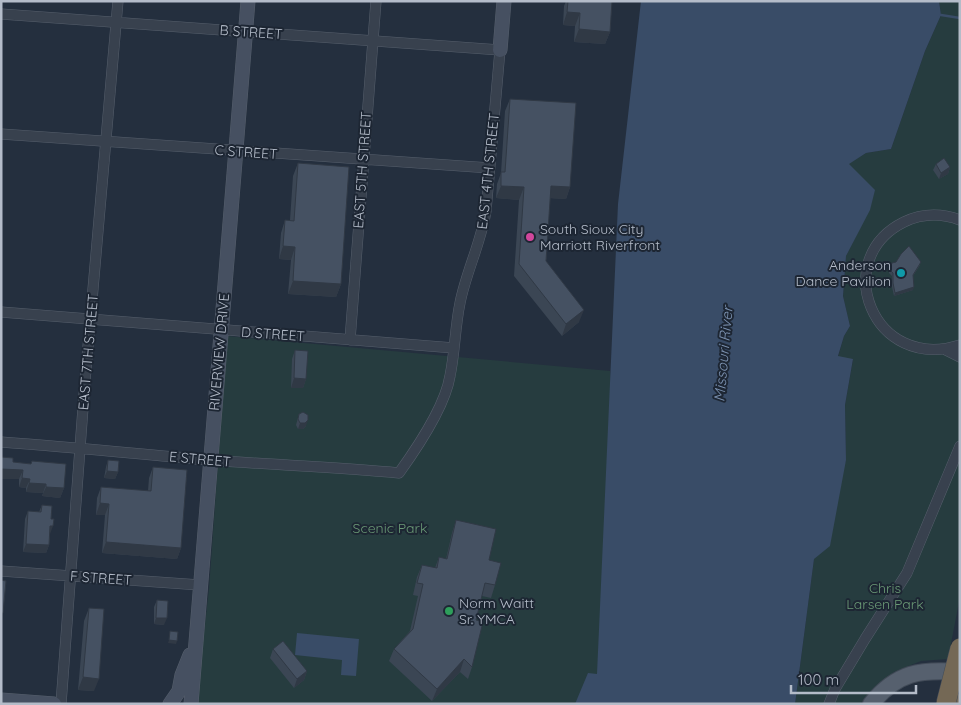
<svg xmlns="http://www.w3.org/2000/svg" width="961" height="705" font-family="Quicksand,sans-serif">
<rect width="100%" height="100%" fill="#242f3e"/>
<path fill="#263c3f" d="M939 1H960V597L948 659 921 661 894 672 860 704H795L814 559 846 460 845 405 853 360 838 357 844 336 850 326 843 296 846 256 869 210 848 164 866 153 891 149 925 51 941 15Z
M227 336 610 371 640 631 614 704H196L209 589Z"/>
<path fill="#394c67" d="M641 1H939L941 15 925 51 891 149 866 153 849 164 875 190 870 210 846 256 843 296 850 326 844 336 838 356 853 359 845 405 846 460 830 546 814 559 795 704H575L588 673 597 674 618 204Z
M297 633 359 639 356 676 341 675 342 660 295 655Z"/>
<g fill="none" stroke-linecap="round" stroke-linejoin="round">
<path stroke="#394c67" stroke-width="2.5" d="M941 15 960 18"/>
<defs>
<path id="street" d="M1 14 500 50 486 211C481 243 466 272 460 303 455 327 455 352 450 376 445 407 417 448 399 473 336 467 273 465 209 460 140 454 71 447 1 442
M1 134 490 168
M960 220C941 213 923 213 904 222 829 259 873 373 960 345
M1 312 454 348
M350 340 376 1
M946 350 960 357
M1 571 200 585
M61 704 85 381 118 1
M829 704 835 689 865 639 907 573 960 446"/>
<path id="secondary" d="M500 50 504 1
M1 700 54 704
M170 704 179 691 182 675 190 655
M191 704 248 1"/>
<path id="primary" d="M871 704C897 672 920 669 960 672"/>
<path id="highway" d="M960 704V703"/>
</defs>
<use href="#street" stroke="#565f6c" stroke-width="11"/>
<use href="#secondary" stroke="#565f6c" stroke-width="15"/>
<use href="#primary" stroke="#414a57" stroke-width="18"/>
<use href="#highway" stroke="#434c59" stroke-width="20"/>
<use href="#street" stroke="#38414e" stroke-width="10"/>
<use href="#secondary" stroke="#465061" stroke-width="14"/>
<use href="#primary" stroke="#56606e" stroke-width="16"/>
<use href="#highway" stroke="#746855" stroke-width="19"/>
<defs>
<path id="highway-bridge" d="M946 703 960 648"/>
</defs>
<use href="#highway-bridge" stroke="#434c59" stroke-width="20" stroke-linecap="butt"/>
<use href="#highway-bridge" stroke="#746855" stroke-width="19"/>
</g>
<path fill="#3b4654" d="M566 1H612L610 32 605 44 574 42 575 26 563 25 564 6Z
M510 99 570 187 566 199 550 198 546 261 579 322 562 336 514 276 519 200 496 198 497 184 501 173 505 111Z
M298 163 341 284 336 297 288 294 291 260 279 259 281 233 285 220H290L293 176Z
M936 164 950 167 948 174 939 179 933 170Z
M920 265 913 276V290L894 296 892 287V276L889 273V269L890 266Z
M295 350 306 379 303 388H291L292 359Z
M299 414 306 426 303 429H298L296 425Z
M108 460 118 472 115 479 104 478 106 467Z
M32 461 64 488 60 498 42 496 43 493 26 492V488L19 487V479L13 462 31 464Z
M153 467 181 548 177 559 102 553 105 515H96L97 498 101 487 148 491 149 478Z
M42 505 50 534 49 545 46 553 23 552 25 519 28 511 39 512Z
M456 520 489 560 495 585 491 598 482 596 476 620 472 667 468 679 460 672 432 701 389 661 394 649 410 631 418 596 413 595 417 577 422 565 435 568 439 557 446 559 452 533Z
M157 600 164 625 154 624V607Z
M89 608 94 691 78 690 84 621Z
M273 649 307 671 304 680 294 688 270 658Z"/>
<path fill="#303945" d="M567 12 580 13 575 26 563 25Z
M579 29 610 32 605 44 574 42Z
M950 167 948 174 939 179 941 173Z
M501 186 524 187 519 200 496 198Z
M551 186 570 187 566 199 546 198Z
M283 246 295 247 291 260 279 259Z
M293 281 341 284 336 297 288 294Z
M914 287 913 290 894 296 895 293Z
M584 310 579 322 562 336 566 324Z
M294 378 306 379 303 388H291Z
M308 420 306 426 303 429H298L300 423Z
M1 469 23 470 19 479H1Z
M107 471 118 472 115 479 104 478Z
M22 478 30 479 26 488 19 487Z
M29 483 46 484 43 493 26 492Z
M46 487 64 488 60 498 42 496Z
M100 503 109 504 105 515H96Z
M50 526H53L50 534H47Z
M106 542 181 548 177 559 102 553Z
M26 544 49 545 46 553 23 552Z
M156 618H167L164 625 154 624Z
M169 640 177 641 176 644 168 643Z
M464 659 460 672 432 701 437 689Z
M307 671 304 680 294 688 297 679Z
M83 677 99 679 94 691 78 690Z"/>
<path fill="#455162" stroke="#303945" d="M568 1H612L610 32 579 29 580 13 567 12Z
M510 99 576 103 570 187 551 186 546 261 584 310 566 324 519 264 524 187 501 186V172H505Z
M944 158 950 167 941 173 936 164Z
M298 163 349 167 341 284 293 281 295 247 283 246 285 220 294 221Z
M909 246 921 262 913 275 914 287 895 293 893 283V273L890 270V266L892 263 896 262 901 254Z
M295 350 308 351 306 379 294 378Z
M303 412 308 415V420L305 423H300L298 419 299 414Z
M1 457 13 458V462L31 464 32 461 66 464 64 488 46 487V484L29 483 30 479 22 478 23 470 1 469Z
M108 460 119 461 118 472 107 471Z
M153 467 187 470 181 548 106 542 109 504 100 503 101 487 151 491Z
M42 505 52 506 51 519H54L53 526H50L49 545 26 544 28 511 41 512Z
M456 520 496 529 489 560 501 563 495 585 485 583 476 620 483 622 472 667 464 659 437 689 394 649 413 629 423 584 417 583 422 565 437 568 439 557 447 559Z
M1 580 6 581 3 613H1Z
M157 600 168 601 167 618H156Z
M89 608 104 609 99 679 83 677Z
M170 631 178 632 177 641 169 640Z
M283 641 307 671 297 679 273 649Z"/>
<circle fill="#d1479c" stroke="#1d2633" stroke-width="2" cx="530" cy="237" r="5"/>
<circle fill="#0f9aa8" stroke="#1d2633" stroke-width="2" cx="901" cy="273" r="5"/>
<circle fill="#2e9e5b" stroke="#1d2633" stroke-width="2" cx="449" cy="611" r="5"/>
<g text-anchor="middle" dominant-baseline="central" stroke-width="4" stroke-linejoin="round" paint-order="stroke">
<g font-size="14" fill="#b4bcc9" stroke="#1d2633">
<text transform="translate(251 32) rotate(4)">B STREET</text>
<text transform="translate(246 152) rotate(4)">C STREET</text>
<text transform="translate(362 170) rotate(-86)">EAST 5TH STREET</text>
<text transform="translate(488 171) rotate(-84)">EAST 4TH STREET</text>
<text transform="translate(273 334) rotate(4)">D STREET</text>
<text transform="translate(88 352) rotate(-85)">EAST 7TH STREET</text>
<text transform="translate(219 352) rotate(-85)">RIVERVIEW DRIVE</text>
<text transform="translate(200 459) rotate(5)">E STREET</text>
<text transform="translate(101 578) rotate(4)">F STREET</text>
</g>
<g font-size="14" fill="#b4bcc9" stroke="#1d2633" text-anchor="start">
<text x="540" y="229">South Sioux City<tspan x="540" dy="16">Marriott Riverfront</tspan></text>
<text x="891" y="265" text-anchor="end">Anderson<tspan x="891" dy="16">Dance Pavilion</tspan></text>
<text x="459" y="603">Norm Waitt<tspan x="459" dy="16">Sr. YMCA</tspan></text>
</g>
<g font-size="14" fill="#6b9a76" stroke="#1d2633">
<text x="390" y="528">Scenic Park</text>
<text x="885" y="588">Chris<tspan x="885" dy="16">Larsen Park</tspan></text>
</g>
<g font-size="15" font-style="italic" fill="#7c92b1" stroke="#1d2633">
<text transform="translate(723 354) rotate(-85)">Missouri River</text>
</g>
</g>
<rect width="961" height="705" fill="none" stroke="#b4bcc9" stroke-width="5"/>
<path d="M791 685v8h125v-8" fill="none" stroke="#b4bcc9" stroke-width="2.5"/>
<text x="798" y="685" font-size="15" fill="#b4bcc9" stroke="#1d2633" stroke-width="4" paint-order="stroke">100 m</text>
</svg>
